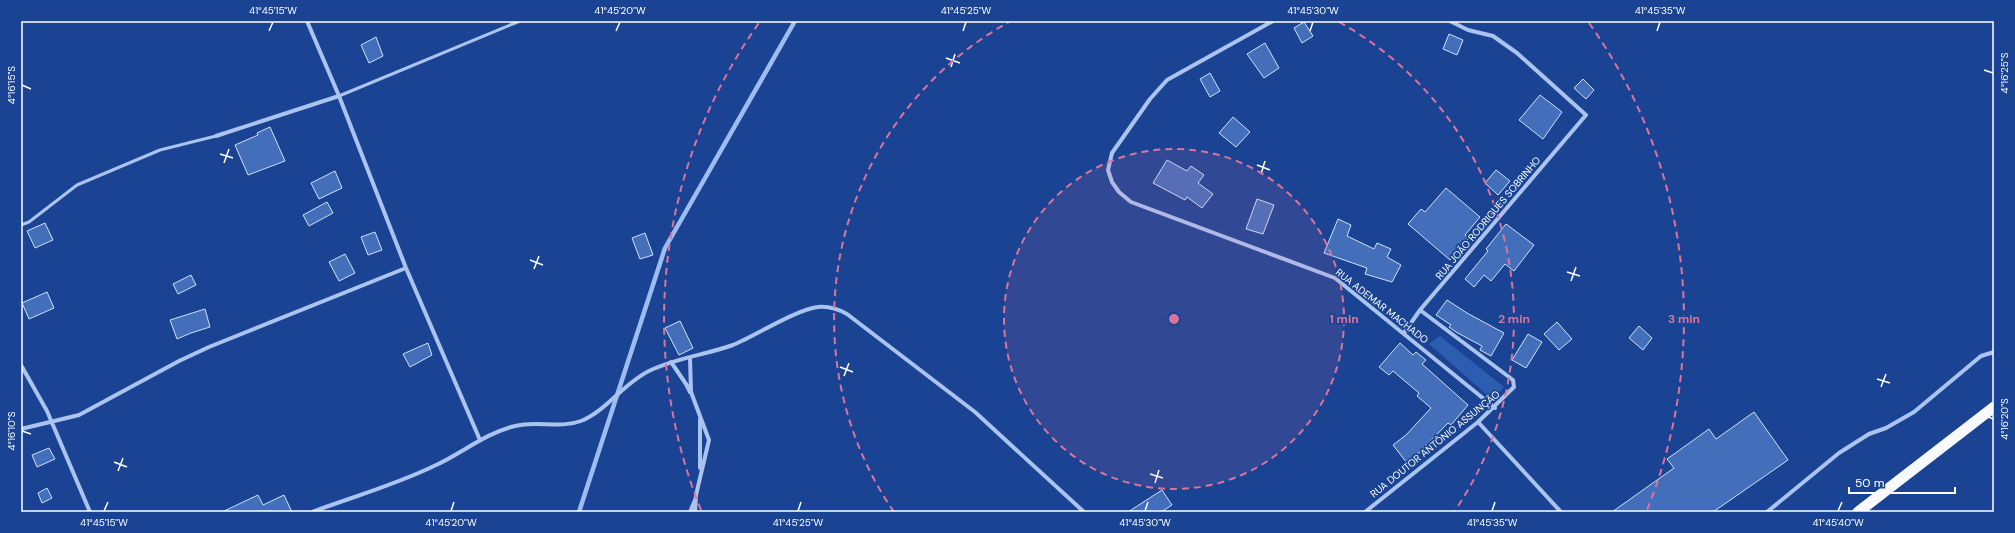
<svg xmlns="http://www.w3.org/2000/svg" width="2015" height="533" font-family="'DM Sans',sans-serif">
<rect width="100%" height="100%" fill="#1a4493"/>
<path fill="#2c5db1" d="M1440 336 1504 387 1493 400 1429 344Z"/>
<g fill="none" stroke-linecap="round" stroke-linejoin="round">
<path stroke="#9dbdf2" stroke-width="4.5" d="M579 512 665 248 795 21"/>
</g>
<path fill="#426eba" stroke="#d0e0fb" d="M1304 22 1313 36 1302 43 1294 28Z
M1449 34 1463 40 1457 55 1443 49Z
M376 37 383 56 369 63 361 45Z
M1265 43 1279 68 1264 78 1247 54Z
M1210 73 1220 91 1210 97 1200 79Z
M1583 79 1594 90 1586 99 1574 88Z
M1540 95 1562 112 1543 139 1519 120Z
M1233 117 1250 132 1236 147 1219 133Z
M270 127 285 161 248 175 235 145 258 135 257 133Z
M1167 160 1187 171 1191 166 1204 175 1198 183 1213 194 1202 208 1187 197 1185 200 1153 183Z
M1496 170 1510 181 1498 195 1485 183Z
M335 171 342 188 319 199 311 183Z
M1446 188 1480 217 1465 235 1469 238 1450 260 1408 224 1421 209 1425 212Z
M1257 199 1274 205 1263 234 1246 229Z
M327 202 333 213 309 226 303 215Z
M1338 219 1351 225 1347 236 1374 249 1377 243 1391 249 1387 257 1401 265 1392 282 1365 274 1367 268 1324 253Z
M45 223 53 240 35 248 27 231Z
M1506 224 1534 245 1514 271 1505 264 1491 281 1484 275 1474 287 1465 279 1488 251 1486 249Z
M375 232 382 250 368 255 361 237Z
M645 233 653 255 640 259 632 238Z
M345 254 355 273 339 281 329 262Z
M191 275 196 285 178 294 173 284Z
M47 292 54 308 29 319 22 303Z
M1447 300 1467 313 1504 333 1491 356 1480 350 1482 346 1456 332 1449 327 1451 325 1436 315Z
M205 309 210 327 191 333 177 339 170 320Z
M680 321 693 348 679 355 665 328Z
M1557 322 1572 339 1559 350 1544 334Z
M1639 326 1652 338 1643 350 1629 338Z
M1528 334 1542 342 1526 368 1512 360Z
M428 343 432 355 410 367 403 354Z
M1400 343 1413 355 1416 352 1426 360 1422 364 1468 405 1451 425 1448 423 1420 452 1407 463 1393 445 1406 435 1431 408 1417 396 1419 393 1393 371 1389 375 1379 367Z
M1754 412 1788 460 1713 512H1612L1674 468 1667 459 1709 429 1716 439Z
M49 448 55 459 37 467 32 455Z
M47 488 52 498 42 503 38 493Z
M1162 490 1172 505 1161 512H1128Z
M258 495 263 505 284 495 292 512H222Z"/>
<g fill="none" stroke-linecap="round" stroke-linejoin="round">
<path stroke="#aac3ef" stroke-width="3" d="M339 96 520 21
M21 225 29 222 77 185 160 150 216 136"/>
<path stroke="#aac3ef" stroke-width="4" d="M307 21 339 96 406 268 480 440
M1273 21 1167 80 1150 99 1112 153 1108 170 1112 182 1119 192 1131 202 1335 278 1495 408
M216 136 339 96
M1404 333 1420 310 1586 115 1517 53 1493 36 1468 30 1450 21
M690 358 691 392 709 440 696 495 695 512
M671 362 686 384 690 392
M21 365 47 411 90 512
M700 419V468
M1478 422 1561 512
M21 429 79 415 179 361 209 347 406 268
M312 512C352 497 395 485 434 466 461 454 485 433 515 426 536 420 560 429 581 421 606 411 624 383 649 371 675 358 705 355 733 345 757 335 795 310 818 307 829 306 838 309 847 314L975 412 1084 512
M690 512 695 500
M1365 512 1478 422 1514 387 1513 380 1420 310
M1767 512 1839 453 1869 434 1886 428 1914 412 1981 356 1994 352"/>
<path stroke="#f8faff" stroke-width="11" d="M1858 512 1994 407"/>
</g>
<path fill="none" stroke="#fff" stroke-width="1.5" d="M269 31 273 22M616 31 620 22M963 31 966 22M1310 31 1313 22M1657 31 1660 22M946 58 960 63M951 67 955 54M1984 70 1993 73M22 85 31 89M220 154 233 158M224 163 229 149M1257 165 1270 170M1261 174 1265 161M530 260 543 265M534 269 539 256M1567 272 1580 276M1571 281 1576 267M840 367 853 372M844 376 849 363M1877 379 1890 383M1881 387 1886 374M1984 415 1993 419M22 431 31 434M114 462 127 467M118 471 123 458M1150 474 1163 478M1155 483 1159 470M104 511 108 502M451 511 454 502M798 511 801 502M1145 511 1148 502M1492 511 1495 502M1838 511 1842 502"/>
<circle cx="1174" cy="319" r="170" fill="#da749d" fill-opacity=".12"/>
<g fill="none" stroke="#da749d" stroke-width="2" stroke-dasharray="7 5">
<circle cx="1174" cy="319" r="170"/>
<path d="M894 512A340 340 0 0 1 1009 22M1339 22A340 340 0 0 1 1454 512"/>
<path d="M701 510A510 510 0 0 1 759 23M1589 23A510 510 0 0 1 1647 510"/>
</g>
<g text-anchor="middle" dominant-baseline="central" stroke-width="3.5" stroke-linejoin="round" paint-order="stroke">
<g font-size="10" fill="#fff" stroke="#1a4493">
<text transform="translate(1488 218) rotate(-50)">RUA JOÃO RODRIGUES SOBRINHO</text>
<text transform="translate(1382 306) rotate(38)">RUA ADEMAR MACHADO</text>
<text transform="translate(1435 444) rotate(-39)">RUA DOUTOR ANTÔNIO ASSUNÇÃO</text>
</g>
</g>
<circle cx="1174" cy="319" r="6" fill="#da749d" stroke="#1a4493" stroke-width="2"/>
<g font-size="12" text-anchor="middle" font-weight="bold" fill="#da749d" stroke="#1a4493" stroke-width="3.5" stroke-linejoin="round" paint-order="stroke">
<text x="1344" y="323">1 min</text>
<text x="1514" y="323">2 min</text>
<text x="1684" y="323">3 min</text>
</g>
<rect width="2015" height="533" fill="none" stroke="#1a4493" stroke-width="44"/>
<path d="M1849 487v6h106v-6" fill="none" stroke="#ffffff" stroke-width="2"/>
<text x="1855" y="487" font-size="12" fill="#ffffff" stroke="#1a4493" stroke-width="3" paint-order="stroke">50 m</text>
<rect x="22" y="22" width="1971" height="489" fill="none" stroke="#fff" stroke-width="1.5"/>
<g font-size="10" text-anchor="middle" fill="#fff">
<text x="273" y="14">41°45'15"W</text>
<text x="620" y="14">41°45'20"W</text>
<text x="966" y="14">41°45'25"W</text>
<text x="1313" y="14">41°45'30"W</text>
<text x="1660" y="14">41°45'35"W</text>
<text transform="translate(2004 73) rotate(-90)" y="4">4°16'25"S</text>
<text transform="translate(11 85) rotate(-90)" y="4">4°16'15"S</text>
<text transform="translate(2004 419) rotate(-90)" y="4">4°16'20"S</text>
<text transform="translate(11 431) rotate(-90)" y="4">4°16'10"S</text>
<text x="104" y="526">41°45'15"W</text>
<text x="451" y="526">41°45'20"W</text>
<text x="798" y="526">41°45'25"W</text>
<text x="1145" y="526">41°45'30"W</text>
<text x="1492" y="526">41°45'35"W</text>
<text x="1838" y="526">41°45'40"W</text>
</g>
</svg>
